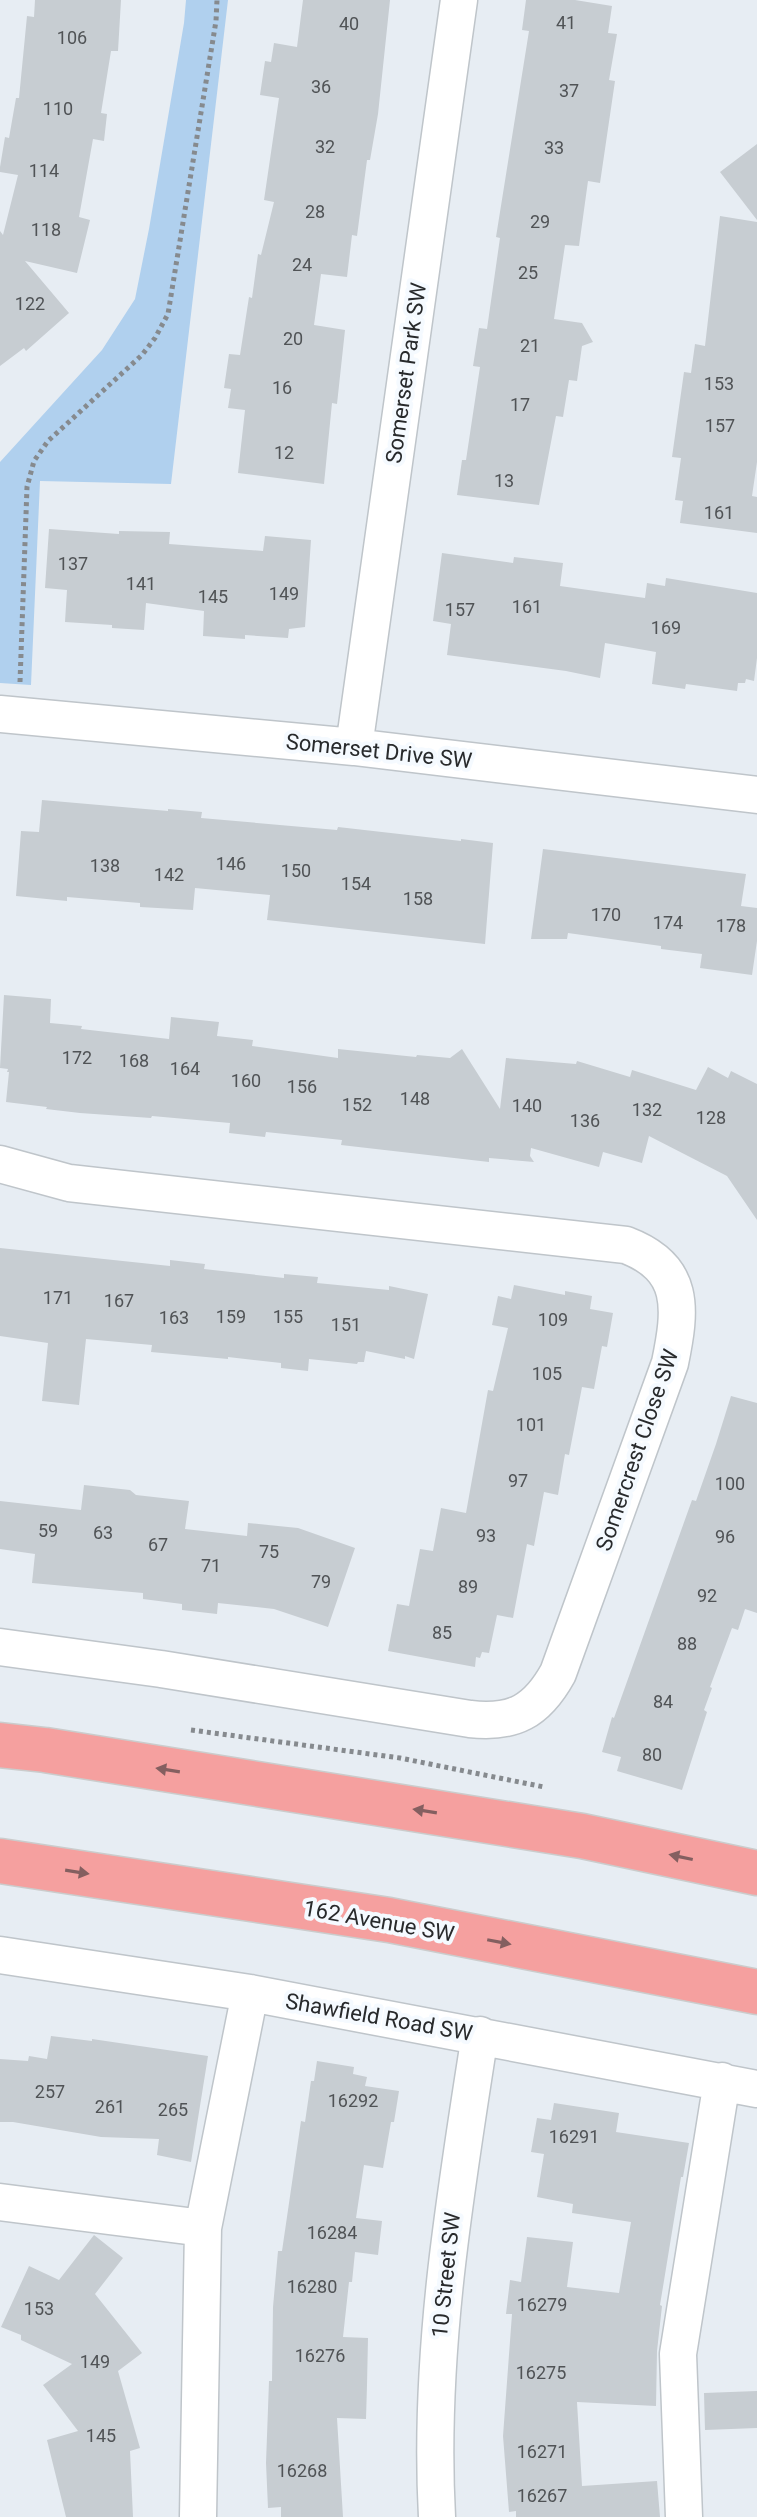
<svg xmlns="http://www.w3.org/2000/svg" width="757" height="2517" font-family="Roboto,sans-serif">
<rect width="100%" height="100%" fill="#e7edf3"/>
<path fill="#b0d0ee" d="M186 0H228L171 484 40 481 31 685 0 683V462L102 350 135 299 149 229 184 23Z"/>
<path fill="#c7cdd2" d="M35 0H121L118 51H111L101 113 107 114 104 141 93 139 79 217 90 220 77 273 25 261 69 313 26 351 24 348 0 366V231L3 235 18 175 0 172V167L5 137 9 138 16 98H19L27 16 34 17Z
M303 0H390L378 114 370 160H367L357 236 352 235 347 277 321 274 314 325 345 330 337 404 332 403 324 484 238 473 245 410 228 408 231 389 224 388 229 354 240 355 249 297 252 298 258 254 261 255 274 202 264 200 279 98 260 95 265 61 271 62 274 43 297 47Z
M526 0H575L612 6 608 33 617 34 609 80 615 81 600 183 588 181 579 246 565 245 554 319 582 323 593 342 582 346 577 381 569 380 563 417 556 416 539 505 457 495 462 460H466L480 367 473 366 479 328 487 329 500 238 496 237 529 31 522 30Z
M757 144V220L720 172Z
M720 216 757 222V462L752 496 757 497V533L680 523 683 501 675 500 681 458 672 457 684 372 691 373 695 344 705 346Z
M49 529 119 534V531L170 532 169 544 263 551 265 536 311 540 305 627 289 629 288 638 245 635V639L203 636 204 611 146 603 144 630 112 628V625L65 622 67 590 45 588Z
M442 553 513 563 514 557 563 563 560 586 645 598 647 583 665 586 666 578 757 593V658L754 681 746 679 745 683H738L737 691 686 684 685 689 652 684 656 652 605 643 600 678 566 671 447 655 451 624 433 621Z
M42 800 168 811V809L202 812 201 818 337 830 338 827 461 841V839L493 843 485 944 267 920 270 895 195 888 193 910 140 907V903L67 897V901L16 896 21 831 39 832Z
M543 849 746 874 741 906 757 908V941L752 975 700 968 702 954 661 949V946L568 933 567 939H531Z
M4 995 51 999 50 1023 82 1026 81 1029 169 1039 171 1017 219 1022 217 1036 253 1040 252 1046 338 1058V1049L416 1057 417 1055 450 1058 462 1049 500 1109 506 1058 576 1064 577 1061 630 1077 632 1070 696 1090 708 1067 728 1078 731 1071 757 1084V1220L727 1176 649 1136 642 1163 603 1152 599 1167 531 1148 530 1156 534 1162 489 1158V1162L341 1145 342 1140 266 1132 265 1137 229 1133 230 1123 152 1116 151 1118 80 1113 46 1109 47 1107 6 1102 9 1072H7L8 1069 0 1068Z
M0 1248 170 1266V1260L205 1264 204 1269 284 1278V1274L318 1277 317 1283 389 1290V1286L428 1294 414 1359 405 1356V1359L366 1351 364 1362H358L357 1364 309 1359 308 1371 281 1368V1363L228 1357V1359L151 1352 152 1345 86 1339 79 1405 42 1401 48 1343 0 1336Z
M514 1285 565 1295V1291L592 1296 590 1309 613 1313 607 1347 602 1346 594 1389 582 1387 569 1455 565 1454 558 1495 544 1492 534 1546 527 1544 513 1618 497 1615 489 1653 482 1652 480 1658 476 1657 475 1667 388 1651 397 1604 409 1606 420 1549 433 1551 441 1508 466 1513 488 1390 493 1391 508 1328 492 1325 498 1296 511 1299Z
M731 1396 757 1403V1613L745 1609 738 1630 732 1628 710 1687 712 1688 704 1710 707 1712 682 1790 617 1771 621 1757 602 1752 612 1717 614 1718 692 1500 696 1501 716 1444Z
M84 1485 130 1490 136 1495 189 1501 185 1529 247 1536 248 1523 298 1528 355 1548 328 1627 274 1609 218 1603 217 1614 182 1610V1604L143 1599V1593L32 1583 35 1554 0 1549V1501L81 1510Z
M51 2036 92 2041V2039L208 2056 191 2162 157 2155 159 2139 101 2137 13 2122H0V2059L28 2061 29 2056 47 2059Z
M317 2061 354 2067 353 2074 367 2077 365 2086 399 2091 394 2122H391L383 2168 364 2165 356 2218 382 2221 378 2255 355 2252 352 2282H349L343 2337 368 2338 367 2385 366 2419 337 2418 343 2517H281V2507L268 2508 266 2463 269 2381H272L273 2307 278 2251H282L301 2121 305 2122 311 2081H314Z
M554 2103 619 2113 616 2132 689 2143 683 2177H681L660 2305 662 2306 657 2351 656 2406 577 2402 582 2486 657 2481 660 2517H516V2511L509 2512 503 2436 512 2314H506L510 2280 521 2282 527 2237 573 2242 567 2287 619 2293 631 2222 572 2213 573 2204 537 2197 544 2154 531 2152 537 2118 551 2120Z
M94 2235 123 2258 95 2294 142 2353 118 2371 140 2448 130 2451 133 2517H66L47 2440 78 2431 43 2385 72 2364 21 2340V2335L1 2327 29 2266 59 2280Z
M757 2391V2428L705 2430 704 2393Z"/>
<g fill="none" stroke-linecap="round" stroke-linejoin="round">
<defs>
<path id="minor" d="M0 714 354 747 757 795
M354 747 459 0
M0 1164 69 1183 626 1245C686 1268 681 1309 670 1363L558 1673C537 1711 514 1724 470 1719L161 1669 0 1647
M0 1955 250 1993 757 2089
M0 2202 203 2228
M198 2517 203 2228 250 1993
M437 2517C428 2355 455 2195 480 2035
M684 2517 678 2354 722 2081"/>
<path id="major" d="M0 1745 45 1750 582 1836 757 1873
M0 1861 389 1920 757 1992"/>
</defs>
<use href="#minor" stroke="#bfc5ca" stroke-width="39"/>
<use href="#major" stroke="#cbcccc" stroke-width="47"/>
<path stroke="#868a8e" stroke-width="5" stroke-dasharray="4 4" stroke-linecap="butt" d="M20 682 27 487 34 461 48 441 142 355 155 338 168 314 216 21 217 0
M191 1730 400 1758 544 1787"/>
<use href="#minor" stroke="#fff" stroke-width="36"/>
<use href="#major" stroke="#f5a09f" stroke-width="44"/>
</g>
<defs><path id="oneway-solid" d="M-6-.8H1V-3.2L6.5 0L1 3.2V.8H-6Z" transform="scale(2)"/></defs>
<g fill="#845f60">
<use href="#oneway-solid" transform="translate(168 1770) rotate(-171)"/>
<use href="#oneway-solid" transform="translate(425 1811) rotate(-171)"/>
<use href="#oneway-solid" transform="translate(681 1857) rotate(-168)"/>
<use href="#oneway-solid" transform="translate(77 1872) rotate(9)"/>
<use href="#oneway-solid" transform="translate(499 1942) rotate(11)"/>
</g>
<g text-anchor="middle" dominant-baseline="central" stroke-width="8" stroke-linejoin="round" paint-order="stroke">
<g font-size="18" fill="#505356">
<text x="566" y="22">41</text>
<text x="349" y="23">40</text>
<text x="72" y="37">106</text>
<text x="321" y="86">36</text>
<text x="569" y="90">37</text>
<text x="58" y="108">110</text>
<text x="325" y="146">32</text>
<text x="554" y="147">33</text>
<text x="44" y="170">114</text>
<text x="315" y="211">28</text>
<text x="540" y="221">29</text>
<text x="46" y="229">118</text>
<text x="302" y="264">24</text>
<text x="528" y="272">25</text>
<text x="30" y="303">122</text>
<text x="293" y="338">20</text>
<text x="530" y="345">21</text>
<text x="719" y="383">153</text>
<text x="282" y="387">16</text>
<text x="520" y="404">17</text>
<text x="720" y="425">157</text>
<text x="284" y="452">12</text>
<text x="504" y="480">13</text>
<text x="719" y="512">161</text>
<text x="73" y="563">137</text>
<text x="141" y="583">141</text>
<text x="284" y="593">149</text>
<text x="213" y="596">145</text>
<text x="527" y="606">161</text>
<text x="460" y="609">157</text>
<text x="666" y="627">169</text>
<text x="231" y="863">146</text>
<text x="105" y="865">138</text>
<text x="296" y="870">150</text>
<text x="169" y="874">142</text>
<text x="356" y="883">154</text>
<text x="418" y="898">158</text>
<text x="606" y="914">170</text>
<text x="668" y="922">174</text>
<text x="731" y="925">178</text>
<text x="77" y="1057">172</text>
<text x="134" y="1060">168</text>
<text x="185" y="1068">164</text>
<text x="246" y="1080">160</text>
<text x="302" y="1086">156</text>
<text x="415" y="1098">148</text>
<text x="357" y="1104">152</text>
<text x="527" y="1105">140</text>
<text x="647" y="1109">132</text>
<text x="711" y="1117">128</text>
<text x="585" y="1120">136</text>
<text x="58" y="1297">171</text>
<text x="119" y="1300">167</text>
<text x="231" y="1316">159</text>
<text x="288" y="1316">155</text>
<text x="174" y="1317">163</text>
<text x="553" y="1319">109</text>
<text x="346" y="1324">151</text>
<text x="547" y="1373">105</text>
<text x="531" y="1424">101</text>
<text x="518" y="1480">97</text>
<text x="730" y="1483">100</text>
<text x="48" y="1530">59</text>
<text x="103" y="1532">63</text>
<text x="486" y="1535">93</text>
<text x="725" y="1536">96</text>
<text x="158" y="1544">67</text>
<text x="269" y="1551">75</text>
<text x="211" y="1565">71</text>
<text x="321" y="1581">79</text>
<text x="468" y="1586">89</text>
<text x="707" y="1595">92</text>
<text x="442" y="1632">85</text>
<text x="687" y="1643">88</text>
<text x="663" y="1701">84</text>
<text x="652" y="1754">80</text>
<text x="50" y="2091">257</text>
<text x="353" y="2100">16292</text>
<text x="110" y="2106">261</text>
<text x="173" y="2109">265</text>
<text x="574" y="2136">16291</text>
<text x="332" y="2232">16284</text>
<text x="312" y="2286">16280</text>
<text x="542" y="2304">16279</text>
<text x="39" y="2308">153</text>
<text x="320" y="2355">16276</text>
<text x="95" y="2361">149</text>
<text x="541" y="2372">16275</text>
<text x="101" y="2435">145</text>
<text x="542" y="2451">16271</text>
<text x="302" y="2470">16268</text>
<text x="542" y="2495">16267</text>
</g>
<g font-size="22" fill="#282a2c" stroke="#f5faff">
<text transform="translate(406 373) rotate(-82)">Somerset Park SW</text>
<text transform="translate(379 751) rotate(6)">Somerset Drive SW</text>
<text transform="translate(637 1450) rotate(-71)">Somercrest Close SW</text>
<text transform="translate(379 1921) rotate(10)">162 Avenue SW</text>
<text transform="translate(379 2017) rotate(10)">Shawfield Road SW</text>
<text transform="translate(446 2275) rotate(-84)">10 Street SW</text>
</g>
</g>
</svg>
